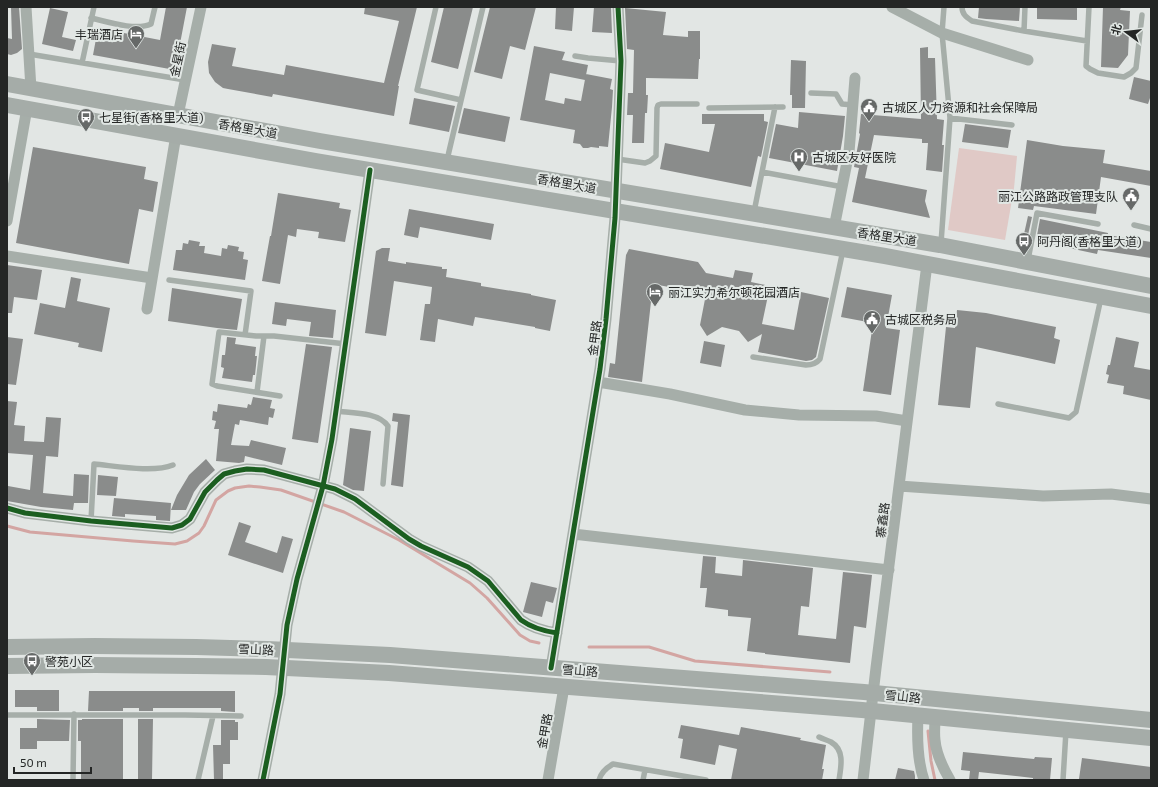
<svg xmlns="http://www.w3.org/2000/svg" width="1158" height="787" font-family="'Exo 2','Noto Sans SC',sans-serif">
<rect width="100%" height="100%" fill="#e2e6e4"/>
<path fill="#e0c9c6" d="M959 148 1017 156 1014 188 1005 240 948 230Z"/>
<g fill="none" stroke-linecap="round" stroke-linejoin="round">
<path stroke="#d3a5a2" stroke-width="3" d="M7 526 30 532 133 541 175 544 187 541 199 533 204 526 216 500 228 491 235 488 249 486 260 487 281 490 344 512 399 540 470 583 487 598 520 635 530 641 539 643
M589 647H649L695 661 830 672
M928 731 931 761 935 780"/>
</g>
<path fill="#8a8c8b" d="M11 7H19L22 49 17 53 11 55 7 54V38L12 39Z
M166 7H187L175 70 93 55 98 28 160 40Z
M365 7H417L398 86H399L394 116 273 94 272 97 228 89 223 88 215 82 209 73 208 62 212 44 236 48 232 66 284 75 286 65 384 83 399 21 364 14Z
M444 7H473L458 69 431 62Z
M490 7H536L525 50 510 46 502 79 474 72Z
M556 7H574L572 31 555 29Z
M594 7H611L612 33 592 32Z
M979 7H1020L1019 21 986 19 978 18Z
M1037 7H1077V20L1037 19Z
M1103 7H1121L1120 10 1130 11 1128 55 1118 68 1101 67Z
M50 8 68 12 62 37 76 40 73 51 42 44Z
M625 8 666 12 663 35 688 37V31H700V59H699L698 79 646 78V95H648L647 113H645L644 143H632L633 115H627L628 93H633L634 50 627 49Z
M534 46 565 52 562 60 588 65 585 80 550 73 545 100 564 104 565 98 581 101 586 74 612 79 610 89 613 90 612 107 608 147 599 146V148L591 147 588 148H583L580 144 573 143 575 130 520 120Z
M928 47V58H935L937 119 944 120 942 145H944L942 172 926 170 928 143H922V139L874 135 865 178 927 190 925 201 930 218 852 202 859 168 854 167 860 134 859 133 861 114 921 119 920 48Z
M791 60 806 61 805 108H792V95H790Z
M1134 77 1151 81V99L1150 98 1148 104 1129 99Z
M414 98 455 106 449 132 409 124Z
M464 108 510 117 505 142 458 133Z
M799 112 845 116 843 136 837 171 769 158 776 124 798 128Z
M702 114H764V121L768 122 761 157 758 156 751 187 660 169 665 143 709 152 715 124H702Z
M965 124 1011 130 1008 148 962 142Z
M1027 140 1063 146 1105 150 1103 163 1151 171V186L1101 177 1096 214 1034 206 1033 210 1018 208Z
M33 147 146 167 144 179 158 182 153 212 139 209 129 264 16 243Z
M278 193 340 203 339 208 351 210 345 242 318 238 319 232 297 229 296 237 288 235 280 284 262 281 270 236H271Z
M409 209 494 224 491 240 420 227 418 238 404 235Z
M1028 216 1032 217 1028 235 1024 234Z
M1040 219 1108 233V235L1151 242V258L1098 250 1097 254 1036 241Z
M189 240 200 242 199 246H205L204 253 221 256 222 248 227 249 228 245 239 247 238 251 244 252 243 259 248 260 245 280 173 270 176 250H182L183 243 188 244Z
M382 248H390L388 261 406 264V262L442 267V269H447L446 277 481 283V286L531 294V295L556 300 550 331 535 328V327L475 317 473 326 438 319 435 342 420 340 425 304H430L432 287 394 281 386 336 365 333 376 251Z
M629 249 698 262 706 273 733 278 735 270 753 273 751 282 770 286 762 324 794 330 801 292 829 298 816 357 812 360 806 361 758 352 762 334 748 342 739 331 722 327 707 336 700 325 706 294 653 284 642 382 608 377 610 363 615 364 626 255Z
M7 265 42 270 37 300 14 297 12 313H7Z
M71 277 81 279 77 301 110 308 102 352 78 347 79 343 34 334 40 303 65 308Z
M847 287 892 295 886 328 900 330 891 395 863 391 873 323 841 317Z
M172 288 242 299 237 330 217 328 168 321Z
M275 302 336 310 333 338 309 336 311 322 287 319 286 326 272 324Z
M957 310 986 313 1056 327 1054 338 1060 340 1055 364 976 347 970 408 938 405 946 327 955 328Z
M7 337 23 339 16 385 7 384Z
M227 337 236 338 235 344 256 347 255 356H257L255 375H253L252 382 222 378 224 368 221 367 222 355H225Z
M1116 337 1139 342 1134 367 1151 370V400L1123 394 1124 386 1107 383 1109 375 1106 374 1108 365H1110Z
M704 341 725 345 721 367 700 363Z
M306 344 332 347 318 443 292 439Z
M253 397 272 400 270 408 275 409 273 418 269 417 268 425 240 420 239 425 235 424 231 445 249 446 251 440 286 448 282 465 245 456 244 462 239 463 216 461 219 429H214L216 421 212 420 213 411 217 412 218 404 247 408 248 404 251 405Z
M7 401 17 402 14 425 25 426 24 441 44 442 46 417 61 418 58 457 46 456 43 493 73 496 74 474 89 475 88 503H74L73 510 41 507 7 501 8 486 30 490 33 455 7 453Z
M393 413 410 415 403 487 391 485 398 422 392 421Z
M350 428 371 431 364 491 353 490 343 485Z
M206 459 215 470 200 484 194 492 186 510H171L177 495 189 475Z
M98 475 118 477 116 496 97 495Z
M114 498 171 503 170 521 156 520V516L125 514V517L112 516Z
M239 522 251 526 245 542 277 553 282 536 293 539 283 573 228 555Z
M703 556 716 557 715 573 742 576 743 560 813 568 809 607 801 606 798 635 836 639 843 572 872 575 866 628 854 626 850 663 765 654V653L747 651 751 618 728 616V610L705 607 707 588H700Z
M531 582 557 588 553 603 546 601 542 617 523 612Z
M15 690H59V711H37V707H15Z
M89 691H235V712L221 711V708H153V711H139V708H123V711H88Z
M37 719 70 720 69 741H37V749H20V728H37Z
M82 719H123V780H81V741H78V720H82Z
M138 719H153L152 780H138Z
M221 720H235V722H238V740H230V764H223V780H214L213 745H221Z
M681 725 739 735 741 727 801 738 800 740 826 745 822 769H824L822 780H731L737 749 719 745 715 765 680 758 683 739 678 738Z
M963 752 1034 759 1035 757 1052 758 1050 780H1033V778L979 772 978 780H969L970 771 961 770Z
M1082 758 1151 767V780L1079 779Z
M898 768 914 771 915 776V780H895Z"/>
<g fill="none" stroke-linecap="round" stroke-linejoin="round">
<path stroke="#a6aea9" stroke-width="5.5" d="M436 7 417 90 461 100
M944 7 942 33 950 118 1012 125
M962 7C962 14 966 17 972 21L1024 31 1087 41
M1089 7 1086 66 1090 69 1098 73 1124 77 1131 73 1136 68 1142 15
M91 18C108 22 136 31 151 24L155 7
M1024 31 1025 7
M29 54 185 80
M575 56 588 58 621 61
M82 63 94 7
M811 93 836 94 842 104 853 105
M709 108 783 107
M617 159 645 163 650 161 656 156 657 108 658 105 661 104H697
M447 160 483 7
M762 172 843 187
M754 212 775 107
M1134 225 1151 229
M941 243 950 118
M1028 260 1037 213 1098 224
M169 280 251 291 245 335
M753 357 806 365C812 365 816 364 820 359L843 250
M257 392 264 336
M280 396 217 386 212 384 219 332 256 336H274L346 344
M998 404 1069 418 1076 412 1101 298
M336 411C353 413 378 412 388 426L383 484
M91 521 94 464C116 466 153 473 173 465
M7 715H185L241 716
M819 737C823 739 827 740 831 742 845 750 841 767 839 780
M73 780 74 714
M198 780 213 716
M599 780C601 772 606 768 613 764L706 780
M643 780 645 770
M1063 780 1066 731"/>
<path stroke="#a6aea9" stroke-width="11" d="M26 7 31 89
M892 7 942 33 1028 60
M178 115 201 7
M7 221 27 108
M834 228 849 152 855 78
M7 256 152 278
M147 309 176 135
M598 382 670 394 745 410 799 415 876 416 907 421
M899 486 1043 496 1111 494 1151 499
M7 508 25 513 91 521 172 528 182 525 190 519 205 492 217 480 224 474 235 471 247 469 264 470 335 489 355 499 409 539 421 546 468 567 488 581 521 620C532 628 543 631 557 633
M573 534 889 570
M551 668 600 369 606 319 615 218 621 61 618 7
M918 716C917 737 917 760 924 780
M935 718C935 725 934 733 935 740 936 754 943 768 950 780
M263 780 280 694 287 625 297 579 323 486 332 439 370 170
M548 780 564 687
M863 780 876 668 927 264"/>
<path stroke="#a5aca8" stroke-width="16" d="M7 84 320 141 940 245 1151 286
M7 105 316 161 885 256 1151 306
M7 647 95 646 196 647 267 649 390 655 864 692 1151 720
M7 666 95 665 196 666 266 667 389 673 862 710 1151 738"/>
<defs>
<path id="cycleway" d="M7 508 25 513 91 521 172 528 182 525 190 519 205 492 217 480 224 474 235 471 247 469 264 470 335 489 355 499 409 539 421 546 468 567 488 581 521 620C532 628 543 631 557 633
M551 668 600 369 606 319 615 218 621 61 618 7
M263 780 280 694 287 625 297 579 323 486 332 439 370 170"/>
</defs>
<use href="#cycleway" stroke="#e1e7e4" stroke-width="8"/>
<use href="#cycleway" stroke="#1b5e20" stroke-width="5"/>
</g>
<defs>
<symbol id="hotel-pin" viewBox="-11 -11 22 30"><path d="M0 17L-7.5 6A9.5 9.5 0 1 1 7.5 6Z" fill="#666968" stroke="#e1e7e4"/><path d="M-6-4.5h1.5V1H6V5H4.5V3h-9V5H-6ZM-4 0a1.8 1.8 0 1 1 3.6 0ZM.5 0V-2.5h3Q6-2.5 6 0Z" fill="#fff"/></symbol>
<symbol id="civic-pin" viewBox="-11 -11 22 30"><path d="M0 17L-7.5 6A9.5 9.5 0 1 1 7.5 6Z" fill="#666968" stroke="#e1e7e4"/><path d="M-.6-6.5H3V-4.5H.6V-3L4-1V1h2V6H-6V1h2V-1L-.6-3ZM-1.2 2.5V6h2.4V2.5Z" fill="#fff"/></symbol>
<symbol id="bus-pin" viewBox="-11 -11 22 30"><path d="M0 17L-7.5 6A9.5 9.5 0 1 1 7.5 6Z" fill="#666968" stroke="#e1e7e4"/><path d="M-5-6H5V4H4V6H2V4H-2V6H-4V4H-5ZM-3.5-4V0h7V-4ZM-3.5 1.2v1.5H-2V1.2ZM2 1.2v1.5H3.5V1.2Z" fill="#fff"/></symbol>
<symbol id="hospital-pin" viewBox="-11 -11 22 30"><path d="M0 17L-7.5 6A9.5 9.5 0 1 1 7.5 6Z" fill="#666968" stroke="#e1e7e4"/><path d="M-5-5h3v3.5h4V-5h3V5h-3V1.5h-4V5h-3Z" fill="#fff"/></symbol>
</defs>
<g fill-rule="evenodd">
<use href="#hotel-pin" x="126" y="24" width="20" height="27"/>
<use href="#civic-pin" x="859" y="97" width="20" height="27"/>
<use href="#bus-pin" x="76" y="107" width="20" height="27"/>
<use href="#hospital-pin" x="789" y="147" width="20" height="27"/>
<use href="#civic-pin" x="1121" y="186" width="20" height="27"/>
<use href="#bus-pin" x="1014" y="231" width="20" height="27"/>
<use href="#hotel-pin" x="645" y="282" width="20" height="27"/>
<use href="#civic-pin" x="862" y="309" width="20" height="27"/>
<use href="#bus-pin" x="22" y="651" width="20" height="27"/>
</g>
<g text-anchor="middle" dominant-baseline="central" stroke-width="4" stroke-linejoin="round" paint-order="stroke">
<g font-size="12" fill="#242625" stroke="#e1e7e4" text-anchor="start">
<text x="123" y="34" text-anchor="end">丰瑞酒店</text>
<text x="882" y="107">古城区人力资源和社会保障局</text>
<text x="99" y="117">七星街(香格里大道)</text>
<text x="812" y="157">古城区友好医院</text>
<text x="1118" y="196" text-anchor="end">丽江公路路政管理支队</text>
<text x="1037" y="241">阿丹阁(香格里大道)</text>
<text x="668" y="292">丽江实力希尔顿花园酒店</text>
<text x="885" y="319">古城区税务局</text>
<text x="45" y="661">警苑小区</text>
</g>
<g font-size="12" fill="#242625" stroke="#e1e7e4">
<text transform="translate(177 59) rotate(-78)">金星街</text>
<text transform="translate(248 128) rotate(10)">香格里大道</text>
<text transform="translate(567 183) rotate(10)">香格里大道</text>
<text transform="translate(887 236) rotate(9)">香格里大道</text>
<text transform="translate(594 338) rotate(-83)">金甲路</text>
<text transform="translate(882 520) rotate(-83)">寨鑫路</text>
<text transform="translate(256 649) rotate(2)">雪山路</text>
<text transform="translate(580 670) rotate(4)">雪山路</text>
<text transform="translate(903 696) rotate(6)">雪山路</text>
<text transform="translate(544 731) rotate(-80)">金甲路</text>
</g>
</g>
<rect width="1158" height="787" fill="none" stroke="#242625" stroke-width="16"/>
<g transform="translate(1126 32) rotate(285)" stroke="#e1e7e4" stroke-width="3" paint-order="stroke">
<path d="M0-3L7 15L0 10L-7 15Z" fill="#242625"/>
<text y="-6" font-size="11" font-weight="bold" text-anchor="middle" fill="#242625">北</text>
</g>
<path d="M14 767v6h77v-6" fill="none" stroke="#242625" stroke-width="2"/>
<text x="20" y="767" font-size="12" fill="#242625" stroke="#e1e7e4" stroke-width="3" paint-order="stroke">50 m</text>
</svg>
